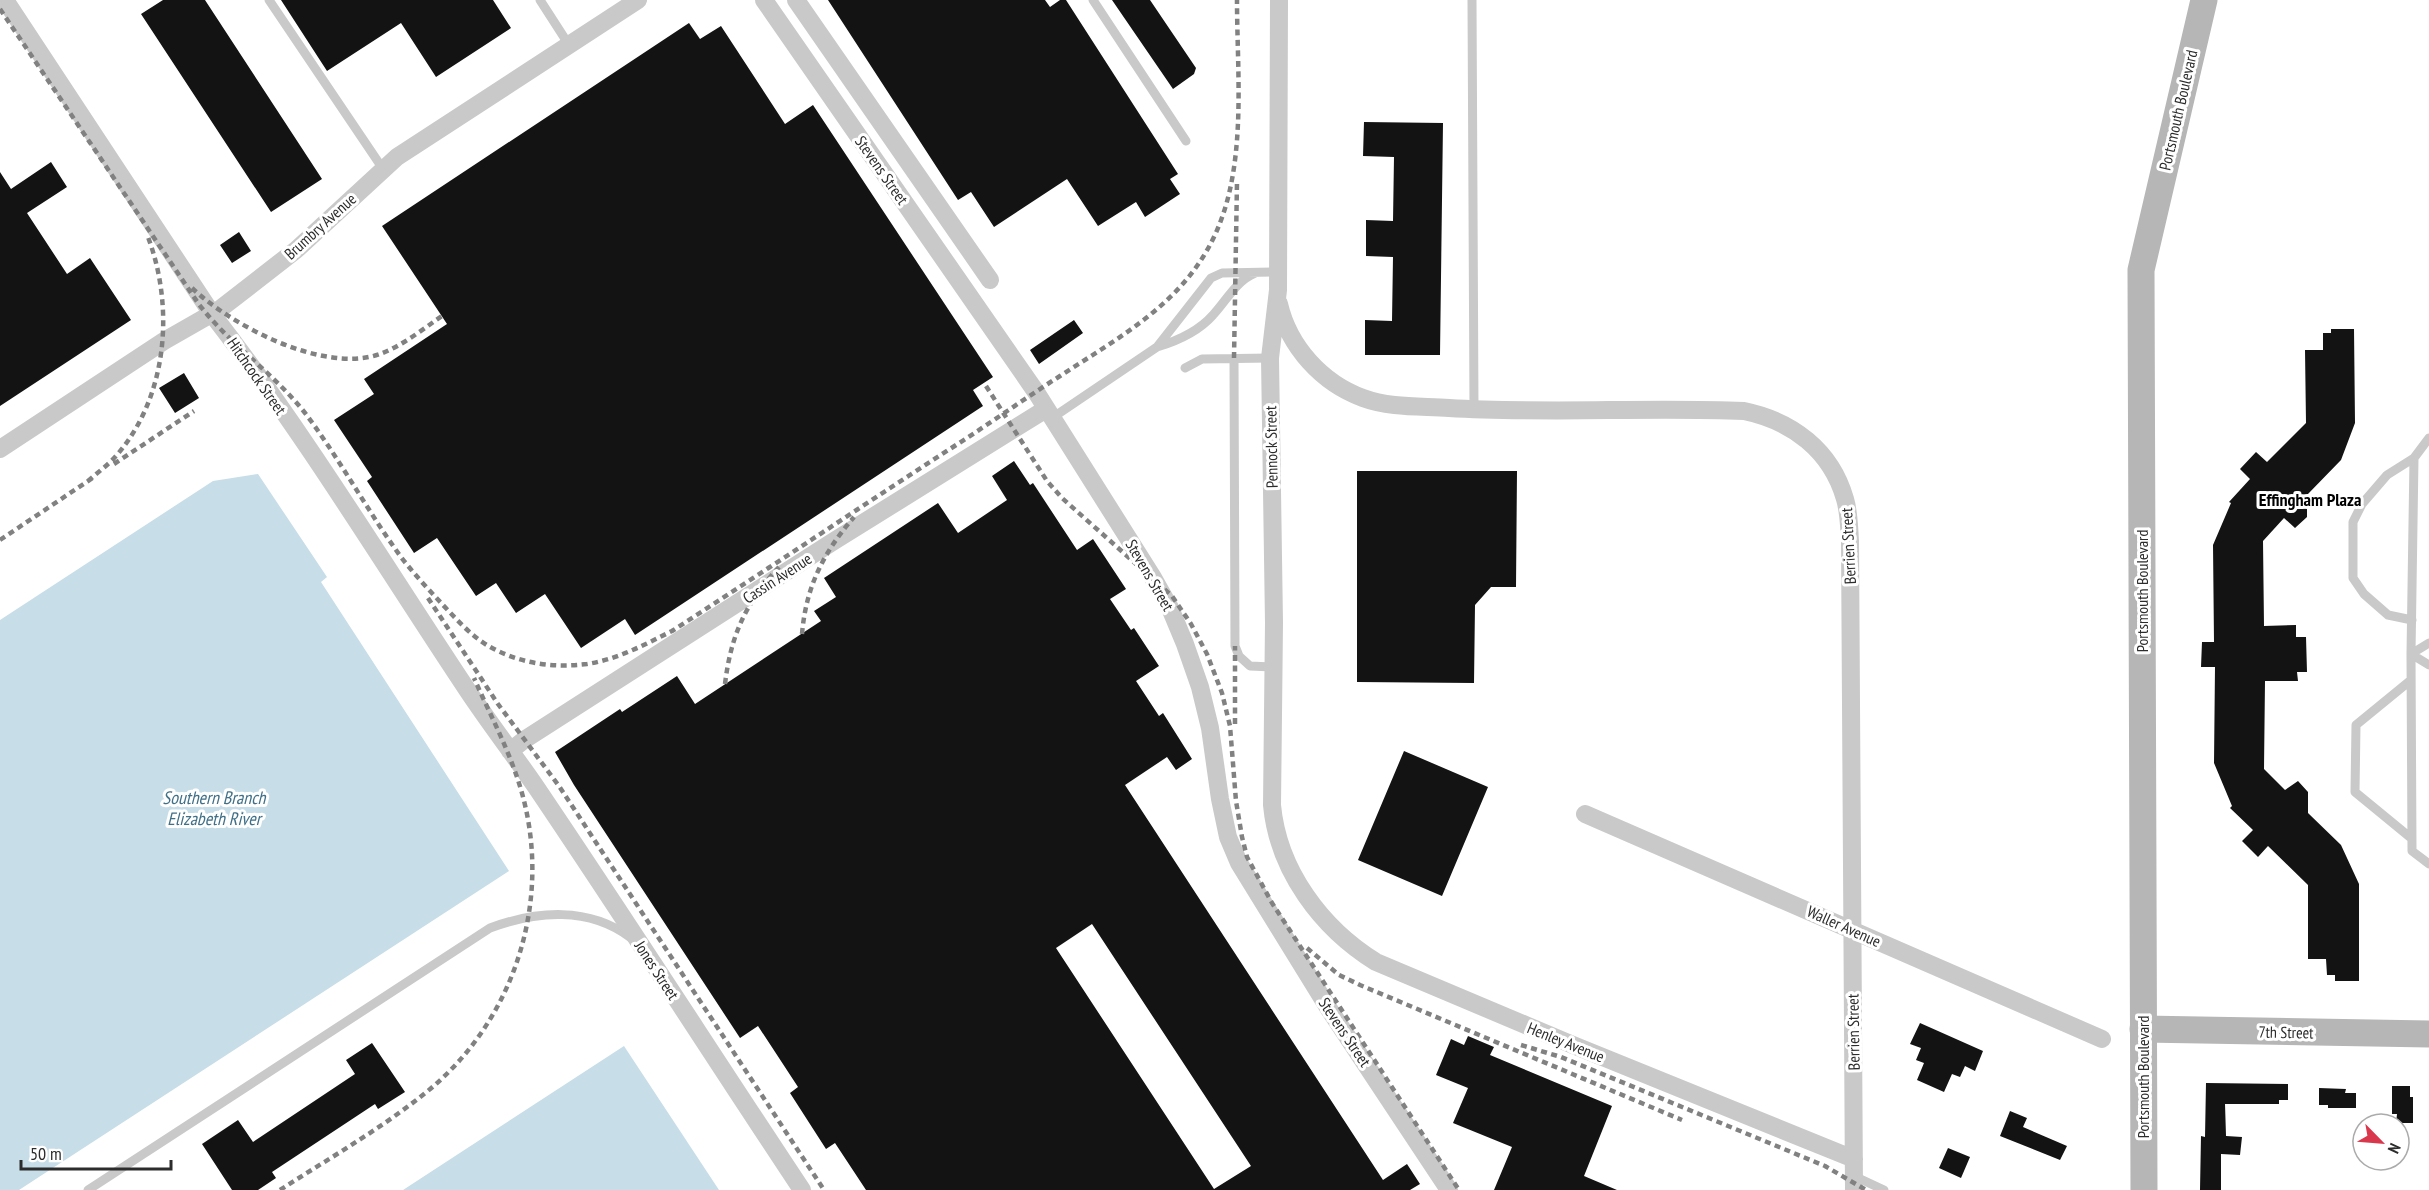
<svg xmlns="http://www.w3.org/2000/svg" width="2429" height="1190" font-family="'PT Sans Narrow',sans-serif">
<rect width="100%" height="100%" fill="#fff"/>
<path fill="#c7dde8" d="M258 474 327 577 321 582 509 871 19 1190H0V620L213 481Z
M624 1046 719 1190H403Z"/>
<path fill="#131313" fill-rule="evenodd" d="M163 0H205L322 179 271 212 141 14Z
M281 0H493L511 28 436 77 401 23 327 71Z
M828 0H1045L1050 7 1060 0H1066L1178 174 1170 179 1180 194 1145 217 1136 202 1098 226 1067 179 994 227 971 192 958 200Z
M1112 0H1150L1196 68 1194 74 1173 89Z
M689 23 700 39 721 26 785 124 813 105 993 377 973 390 983 406 635 635 625 619 581 648 545 594 516 613 496 583 476 596 437 538 414 553 367 481 372 477 334 420 374 394 364 379 447 324 382 226Z
M1364 122 1443 123 1440 355H1365V320L1392 321 1393 257 1366 256V220L1393 221 1394 157 1363 156Z
M51 162 67 187 27 213 67 274 90 258 131 320 0 406V172L11 189Z
M239 232 251 251 232 263 220 245Z
M1074 320 1083 333 1039 364 1030 350Z
M2331 329H2354L2355 423 2341 460 2307 495V517L2295 528 2284 518 2263 541 2264 626 2296 625V637H2306L2307 672H2297L2298 681H2265L2264 769 2285 790 2298 781 2308 792V813L2341 845 2359 884V981H2335V975H2327L2326 959H2308V885L2268 846 2258 857 2242 841 2253 830 2230 808 2232 806 2214 763 2215 667H2201L2202 642H2214L2213 545 2231 503 2229 502 2250 479 2240 469 2256 452 2267 462 2306 423 2305 350H2323V333H2331Z
M184 373 199 398 175 413 159 388Z
M1014 461 1030 485 1033 483 1077 550 1093 539 1126 589 1110 599 1131 630 1134 628 1159 666 1136 681 1159 716 1163 713 1192 759 1176 770 1167 757 1125 785 1383 1180 1407 1164 1420 1184 1410 1190H866L835 1143 826 1149 790 1093 798 1087 758 1026 740 1038 574 785 555 752 620 709 622 712 677 676 695 704 821 621 814 611 836 597 824 578 938 503 958 533 1007 500 992 476ZM1092 924 1251 1166 1214 1189 1056 948Z
M1357 471H1517L1516 587H1491L1475 605 1474 683 1357 682Z
M1404 751 1488 787 1442 896 1358 860Z
M1920 1023 1983 1051 1975 1071 1965 1066 1960 1077 1952 1074 1944 1092 1917 1080 1924 1063 1916 1060 1921 1048 1910 1044Z
M1468 1036 1494 1047 1490 1055 1612 1106 1584 1176 1617 1190H1494L1512 1147 1453 1123 1468 1088 1436 1075 1451 1039 1464 1045Z
M372 1043 405 1092 378 1109 375 1104 272 1172 276 1178 258 1190H232L202 1144 238 1120 253 1142 355 1074 346 1060Z
M2206 1083 2288 1084V1100H2279V1104H2225L2226 1136 2242 1137 2240 1155 2221 1154V1190H2200L2201 1136 2205 1137Z
M2392 1086H2410V1097H2413V1123H2396L2397 1114H2392Z
M2319 1088 2346 1089 2345 1093H2356V1108H2328V1105H2319Z
M2010 1111 2027 1118 2023 1127 2067 1146 2060 1160 2000 1136Z
M1948 1148 1970 1157 1961 1178 1939 1168Z"/>
<g fill="none" stroke-linecap="round" stroke-linejoin="round">
<path stroke="#c9c9c9" stroke-width="9" d="M269 0 383 169
M540 0 569 45
M1093 0 1186 141
M1472 0 1474 409
M1255 273C1236 281 1227 300 1213 315 1199 331 1177 341 1157 347L1211 278 1222 273 1277 272
M1234 358 1235 646 1239 656 1250 666 1273 667
M1185 368 1202 359 1270 358
M1052 418 1157 347
M2429 438 2414 458 2411 654 2412 851 2429 864
M2412 620 2388 615 2364 594 2353 578V522L2362 504 2387 475 2414 458
M2429 643 2411 654 2429 665
M2411 680 2356 725 2355 792 2411 838
M1854 1176 1884 1190
M88 1190 490 928C536 911 589 906 631 938"/>
<path stroke="#c9c9c9" stroke-width="18" d="M5 0 212 314C305 434 384 565 468 691 490 724 514 755 536 787 626 920 713 1056 802 1190
M764 0 1036 392 1152 576 1170 608 1185 644 1200 687 1210 728 1220 799 1228 837 1239 863 1329 1009 1449 1190
M796 0 990 280
M1279 0 1278 290 1270 358 1274 623 1272 805C1278 870 1321 928 1376 962L1573 1045 1854 1159
M1279 304C1289 347 1322 383 1363 398 1390 408 1421 406 1449 408 1547 414 1646 407 1744 411 1792 421 1831 450 1845 499 1849 512 1849 527 1850 541L1854 1190
M0 449 164 341 220 309 296 250 397 157 638 0
M510 751 524 740 834 541 1046 409
M1585 814 2102 1039"/>
<path stroke="#b6b6b6" stroke-width="27" d="M2143 1029 2429 1034
M2144 1190 2141 270 2204 0"/>
<path stroke="#818181" stroke-width="4.5" stroke-dasharray="6 4.5" stroke-linecap="butt" d="M0 9 198 303C231 347 279 376 311 421 343 465 369 513 401 557 414 574 429 590 443 605 459 622 474 639 494 649 523 664 555 668 587 664 618 659 644 645 672 631 766 570 859 508 953 447 989 424 1024 399 1060 376 1118 338 1180 305 1212 241 1248 170 1237 77 1237 0
M192 288C232 326 324 374 380 354 402 346 423 329 442 316
M1234 358 1237 182
M986 386 1047 481 1062 498 1172 596 1191 624 1207 654 1222 693 1230 726 1236 801 1242 837 1247 857 1272 903 1459 1190
M114 464 194 411
M88 481C97 473 108 465 116 456 167 398 175 309 148 237
M0 540 94 477
M428 598 498 704 559 786 824 1190
M802 634C806 587 823 553 854 517
M725 684C731 635 745 604 779 567
M1235 724V646
M1307 948 1339 975 1360 985 1682 1120
M1521 1045 1561 1057 1825 1166 1866 1190
M280 1190C328 1159 379 1130 424 1094 510 1026 550 912 525 805 515 761 492 719 474 678"/>
</g>
<g text-anchor="middle" dominant-baseline="central" stroke-width="6" stroke-linejoin="round" paint-order="stroke">
<g font-size="16" fill="#2c2c2c" stroke="#fff">
<text transform="translate(2178 110) rotate(-77)">Portsmouth Boulevard</text>
<text transform="translate(882 170) rotate(55)">Stevens Street</text>
<text transform="translate(320 226) rotate(-42)">Brumbry Avenue</text>
<text transform="translate(257 376) rotate(55)">Hitchcock Street</text>
<text transform="translate(1271 447) rotate(-91)">Pennock Street</text>
<text transform="translate(1848 546) rotate(-93)">Berrien Street</text>
<text transform="translate(1150 575) rotate(60)">Stevens Street</text>
<text transform="translate(777 578) rotate(-33)">Cassin Avenue</text>
<text transform="translate(2142 591) rotate(-90)">Portsmouth Boulevard</text>
<text transform="translate(1844 926) rotate(24)">Waller Avenue</text>
<text transform="translate(657 970) rotate(57)">Jones Street</text>
<text transform="translate(1345 1032) rotate(56)">Stevens Street</text>
<text transform="translate(1853 1032) rotate(-91)">Berrien Street</text>
<text transform="translate(2286 1032) rotate(1)">7th Street</text>
<text transform="translate(1566 1042) rotate(22)">Henley Avenue</text>
<text transform="translate(2143 1077) rotate(-90)">Portsmouth Boulevard</text>
</g>
<g font-size="18" font-weight="bold" fill="#000" stroke="#fff">
<text x="2310" y="499">Effingham Plaza</text>
</g>
<g font-size="18" font-style="italic" fill="#407088" stroke="#fff">
<text x="214" y="797">Southern Branch<tspan x="214" dy="21">Elizabeth River</tspan></text>
</g>
</g>
<g transform="translate(2381 1142) rotate(115)"><circle r="28" fill="#ffffff" stroke="#ababab" stroke-width="1.5"/>
<path d="M0-4.5L10 22L0 15L-10 22Z" fill="#d9384c"/>
<text y="-9" font-size="16" font-weight="bold" text-anchor="middle" fill="#2c2c2c">N</text>
</g>
<path d="M21 1160v9h150v-9" fill="none" stroke="#2c2c2c" stroke-width="3"/>
<text x="30" y="1160" font-size="18" fill="#2c2c2c" stroke="#ffffff" stroke-width="4.5" paint-order="stroke">50 m</text>
</svg>
